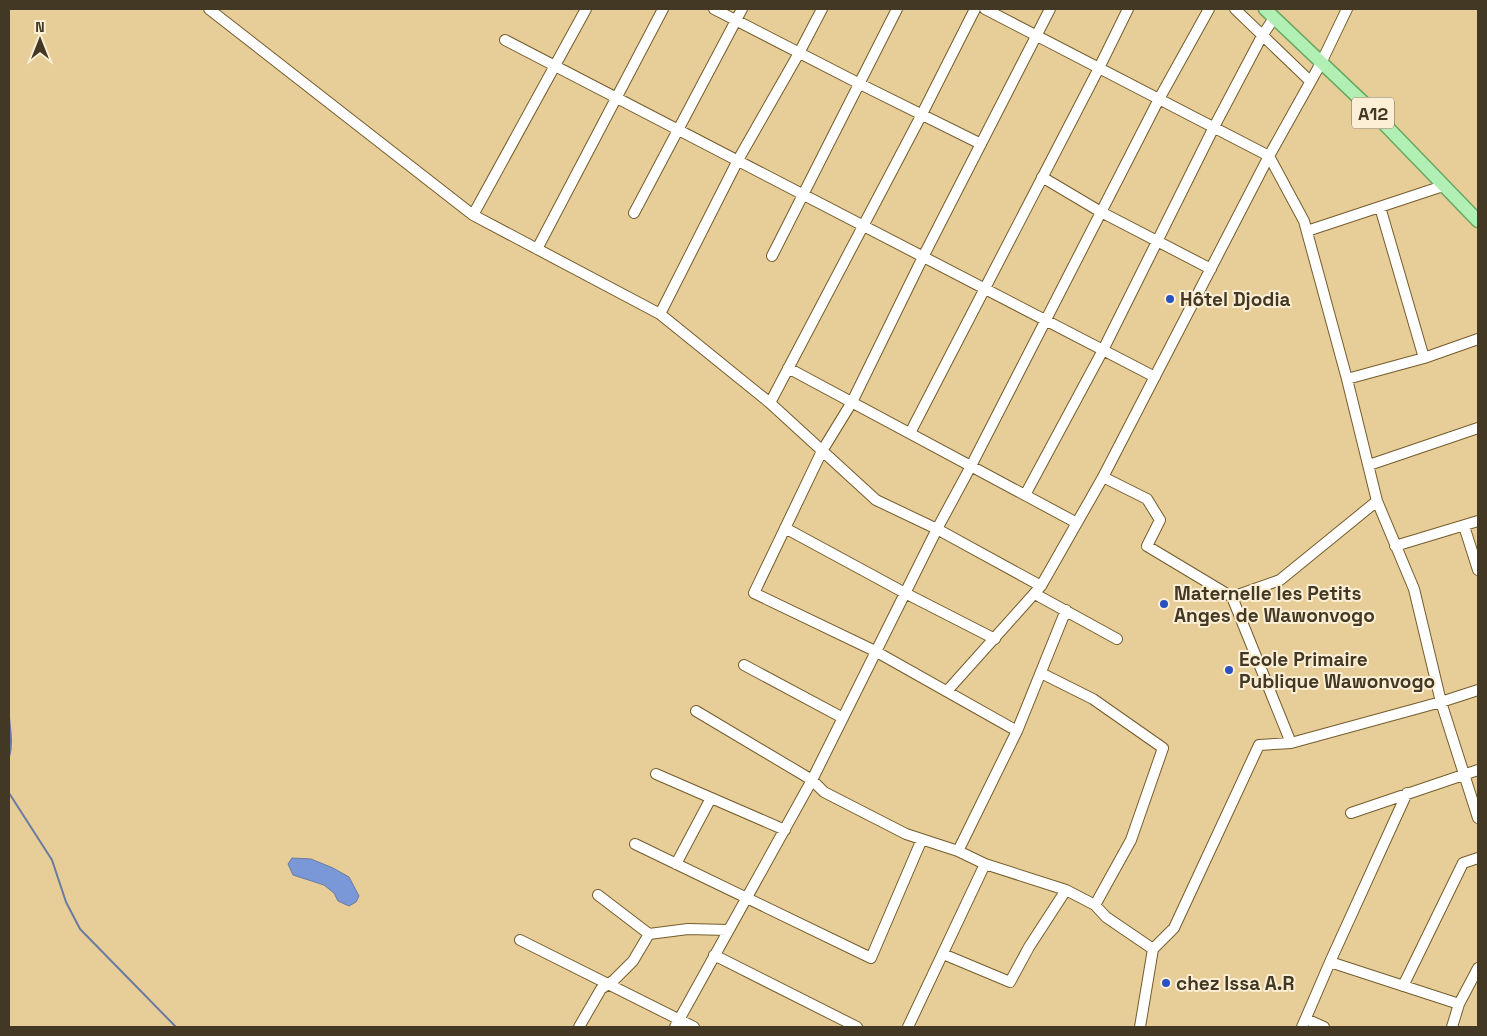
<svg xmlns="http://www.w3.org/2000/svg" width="1487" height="1036" font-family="'Space Grotesk',sans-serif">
<rect width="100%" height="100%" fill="#e7cd98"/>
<path fill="#7a98d7" stroke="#697ba1" d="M292 858 311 859 333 868 349 877 359 896 356 902 349 906 338 901 334 893 324 885 293 875 288 864Z"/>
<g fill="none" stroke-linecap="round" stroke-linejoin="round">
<path stroke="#697ba1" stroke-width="2" d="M9 717C10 730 13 745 9 757
M9 793 52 860 66 902 80 929 176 1027"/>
<defs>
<path id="minor" d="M209 9 473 215 660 314 770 403 876 500 937 529 1041 586
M714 9 860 84 981 144
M985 9 1269 156 1304 221 1347 379 1377 501 1414 589 1441 702 1478 818
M1235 9 1310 81
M505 40 1155 377
M1042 177 1101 212 1211 269
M1380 207 1424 358
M634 213 742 9
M473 215 586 9
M1307 231 1443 186
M537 249 663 9
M772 256 897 9
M660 314 738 160 799 53 822 9
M788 368 1077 523
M1347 379 1424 358 1478 339
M770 403 922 114 975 9
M910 433 1099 68 1128 9
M1369 465 1478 428
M1103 477 1147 499 1160 520 1147 546 1232 597 1280 580 1377 501
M1025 495 1103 350 1214 127 1262 36 1274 18
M1464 526 1478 570
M785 528 905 593 995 639
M1395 546 1478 521
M1035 594 1117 639
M1232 597 1291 743
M744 665 843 718
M1041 673 1093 699 1163 748 1131 840 1095 905
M947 691 1041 586 1103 477 1269 156 1321 63 1347 9
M696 711 812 780 824 792 906 834 958 851 985 864 1066 890 1095 905 1106 917 1153 949
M1017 731 875 651 754 593 822 451 852 402 923 257 1050 9
M656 774 785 830
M1351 813 1478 770
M635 844 871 958 922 839
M958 851 1017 731 1066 610
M676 864 711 798
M598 895 649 934 688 929 728 930
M520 940 694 1027
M943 954 1010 982 1029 947 1066 890
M714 955 857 1027
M1330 962 1459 1004
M1403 986 1463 863 1478 858
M1306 1019 1324 1027
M579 1027 601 989 614 980 633 961 649 934
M675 1027 812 780 937 529 971 466 1159 99 1209 9
M908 1027 985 864
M1140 1027 1153 949 1174 928 1259 745 1291 743 1441 702 1478 690
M1302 1027 1330 962 1407 793
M1452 1027 1459 1004 1478 968"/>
<path id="major" d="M1265 9 1364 103 1478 221"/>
</defs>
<use href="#minor" stroke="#745d2c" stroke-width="12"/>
<use href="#major" stroke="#69a861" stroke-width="15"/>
<use href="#minor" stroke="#fff" stroke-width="10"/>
<use href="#major" stroke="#b2efb4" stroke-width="12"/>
</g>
<g fill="#2852c1" stroke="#fcefd5" stroke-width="2">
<circle cx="1170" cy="299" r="5"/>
<circle cx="1164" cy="604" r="5"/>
<circle cx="1229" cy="670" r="5"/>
<circle cx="1166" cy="983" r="5"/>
</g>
<g text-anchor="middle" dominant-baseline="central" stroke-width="4" stroke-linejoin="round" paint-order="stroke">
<rect fill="#fcefd5" stroke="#7a6f58" stroke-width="1" x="1352" y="97.5" width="42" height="31" rx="4"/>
<g font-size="18" font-weight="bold" fill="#423823">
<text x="1373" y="113">A12</text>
</g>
<g font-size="19" font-weight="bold" fill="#423823" stroke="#fcefd5" text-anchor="start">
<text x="1180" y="299">Hôtel Djodia</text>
<text x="1174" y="593">Maternelle les Petits<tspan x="1174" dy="22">Anges de Wawonvogo</tspan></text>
<text x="1239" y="659">Ecole Primaire<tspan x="1239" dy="22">Publique Wawonvogo</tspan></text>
<text x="1176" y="983">chez Issa A.R</text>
</g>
</g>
<rect width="1487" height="1036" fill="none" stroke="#423823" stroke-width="20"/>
<g transform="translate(40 40)" stroke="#fcefd5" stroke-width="4" paint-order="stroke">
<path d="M0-4L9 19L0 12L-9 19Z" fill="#423823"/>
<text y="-8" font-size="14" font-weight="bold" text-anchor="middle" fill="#423823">N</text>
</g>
</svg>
